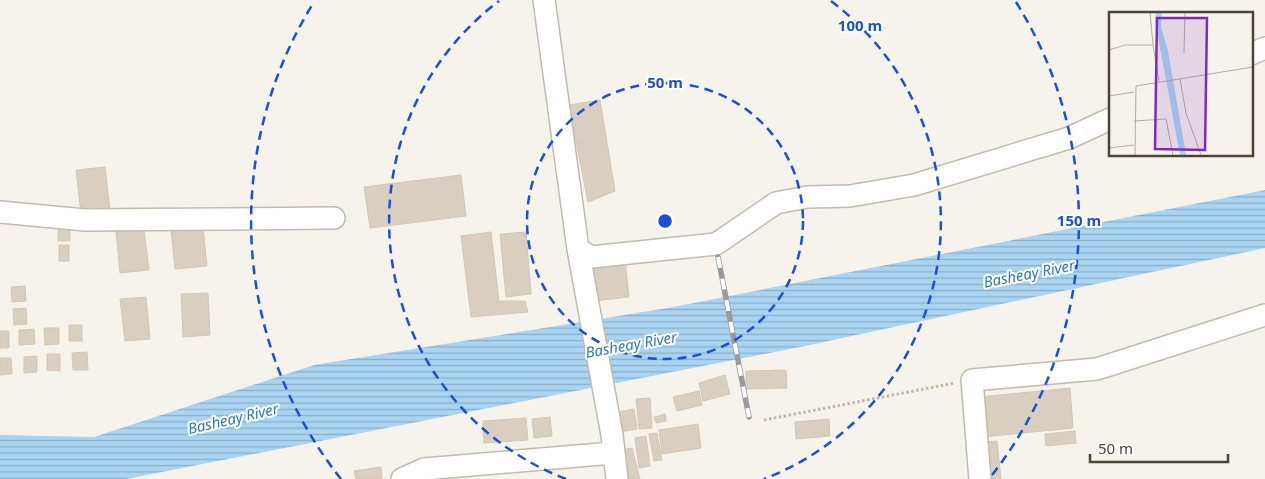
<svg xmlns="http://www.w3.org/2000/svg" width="1265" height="479" font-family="'Noto Sans',sans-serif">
<defs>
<pattern id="water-rules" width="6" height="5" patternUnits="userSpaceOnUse" patternTransform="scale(1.25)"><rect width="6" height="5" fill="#a9d4f2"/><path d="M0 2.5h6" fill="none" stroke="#8caec5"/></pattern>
</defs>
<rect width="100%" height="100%" fill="#f6f3ec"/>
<path fill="url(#water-rules)" d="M1265 190V248L800 347 126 479H0V435L94 437 314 365 674 307Z"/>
<path fill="#d8cfc1" stroke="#d3c7b4" d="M600 100 615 191 588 202 569 105Z
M105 167 110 210 81 213 76 170Z
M461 175 466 216 370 228 364 187Z
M58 224H70V241H58Z
M203 227 207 266 175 269 171 230Z
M144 230 149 270 120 273 116 232Z
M491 232 499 301H525L528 312 471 317 461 236Z
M526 232 531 294 506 297 500 234Z
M59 245H69V261H59Z
M625 260 629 297 594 301 590 264Z
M25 286 26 301 12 302 11 287Z
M208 293 210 335 183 337 181 294Z
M146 297 150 339 125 341 120 299Z
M26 308 27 324 14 325 13 309Z
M69 325H82V341H69Z
M44 328H59V344L45 345Z
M34 329 35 344 19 345V330Z
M0 331H9V348H0Z
M87 352 88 370H73L72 353Z
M47 354H60V371L47 370Z
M37 356V372L24 373V357Z
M0 358H11L12 374 0 375Z
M786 370 787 388 746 389V371Z
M725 375 730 394 703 401 699 383Z
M1070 388 1073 428 982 437 979 397Z
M699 391 702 405 677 411 673 397Z
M650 398 652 428 639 429 636 399Z
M634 409 637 429 620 432 617 412Z
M665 414 666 421 656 423 654 417Z
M550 417 552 436 534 438 532 419Z
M526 418 528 440 484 443 483 421Z
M829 419 830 436 796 439 795 422Z
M698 424 701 448 662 454 659 430Z
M1075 431 1076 443 1046 446 1045 434Z
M657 433 662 460 654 461 649 434Z
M646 436 650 466 639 468 635 438Z
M997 441 1001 479H986L982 442Z
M632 448 640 479H625L618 451Z
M381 467 382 479H356L354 471Z"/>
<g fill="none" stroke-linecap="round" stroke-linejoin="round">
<defs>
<path id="minor" d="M544 0 578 249 612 435 617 479
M1251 54 1265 48
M0 212 85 220 334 218
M578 249 591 257 716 244 776 203 807 197 850 196 914 185 1069 138 1110 119
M402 479 424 469 613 453
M980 479 972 380 1097 369 1265 315"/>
</defs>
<use href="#minor" stroke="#c2bbae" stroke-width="24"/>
<path stroke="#c4b79f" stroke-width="3" stroke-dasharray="2.5 2.5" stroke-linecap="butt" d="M764 420 955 383"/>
<use href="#minor" stroke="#fff" stroke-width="21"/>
<defs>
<path id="rail" d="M718 257 749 417"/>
</defs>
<use href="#rail" stroke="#9a9a9a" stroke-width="5.5"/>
<use href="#rail" stroke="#fff" stroke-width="4" stroke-dasharray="11" stroke-linecap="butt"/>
</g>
<g fill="none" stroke="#1d4ed8" stroke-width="2.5" stroke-dasharray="9 6">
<circle cx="665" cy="221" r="138"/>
<path d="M566 479A276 276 0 0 1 499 1M831 1A276 276 0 0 1 764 479"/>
<path d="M341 479A414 414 0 0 1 314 2M1016 2A414 414 0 0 1 989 479"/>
</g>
<g text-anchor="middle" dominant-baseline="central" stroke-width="4" stroke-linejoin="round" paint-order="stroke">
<g font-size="15" font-style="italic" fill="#2e7ab2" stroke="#fff">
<text transform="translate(1029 273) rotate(-11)">Basheay River</text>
<text transform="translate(631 344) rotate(-10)">Basheay River</text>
<text transform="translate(233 418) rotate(-13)">Basheay River</text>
</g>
</g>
<g transform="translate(1109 12)">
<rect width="144" height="144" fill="#f6f3ec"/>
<path d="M47 0H53L52 15 59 39 77 143H71L46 9Z" fill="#a9d4f2"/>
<path fill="none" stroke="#b2ada4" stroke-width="1" d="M44 33 50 69M0 38 16 33H44L41 0M75 41 76 0M71 67 77 101 92 143M0 84 25 80M25 109 57 107 64 143M0 136 25 133M26 143 27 74 144 55"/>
<path fill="#7b2cbf" fill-opacity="0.15" stroke="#7b2cbf" stroke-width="2.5" d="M48 6H98L96 138 46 137Z"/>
<rect width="144" height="144" fill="none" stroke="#4b4439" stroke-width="2.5"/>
</g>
<circle cx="665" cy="221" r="8" fill="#1d4ed8" stroke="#fff" stroke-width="2.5"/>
<g font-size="15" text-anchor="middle" font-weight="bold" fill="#1d4ed8" stroke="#fff" stroke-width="4" stroke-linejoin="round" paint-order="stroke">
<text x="860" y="31">100 m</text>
<text x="665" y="88">50 m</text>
<text x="1079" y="226">150 m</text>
</g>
<path d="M1090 454v8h138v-8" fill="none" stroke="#4b4439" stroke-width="2.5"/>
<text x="1098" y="454" font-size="15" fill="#4b4439" stroke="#ffffff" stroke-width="4" paint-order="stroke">50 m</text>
</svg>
